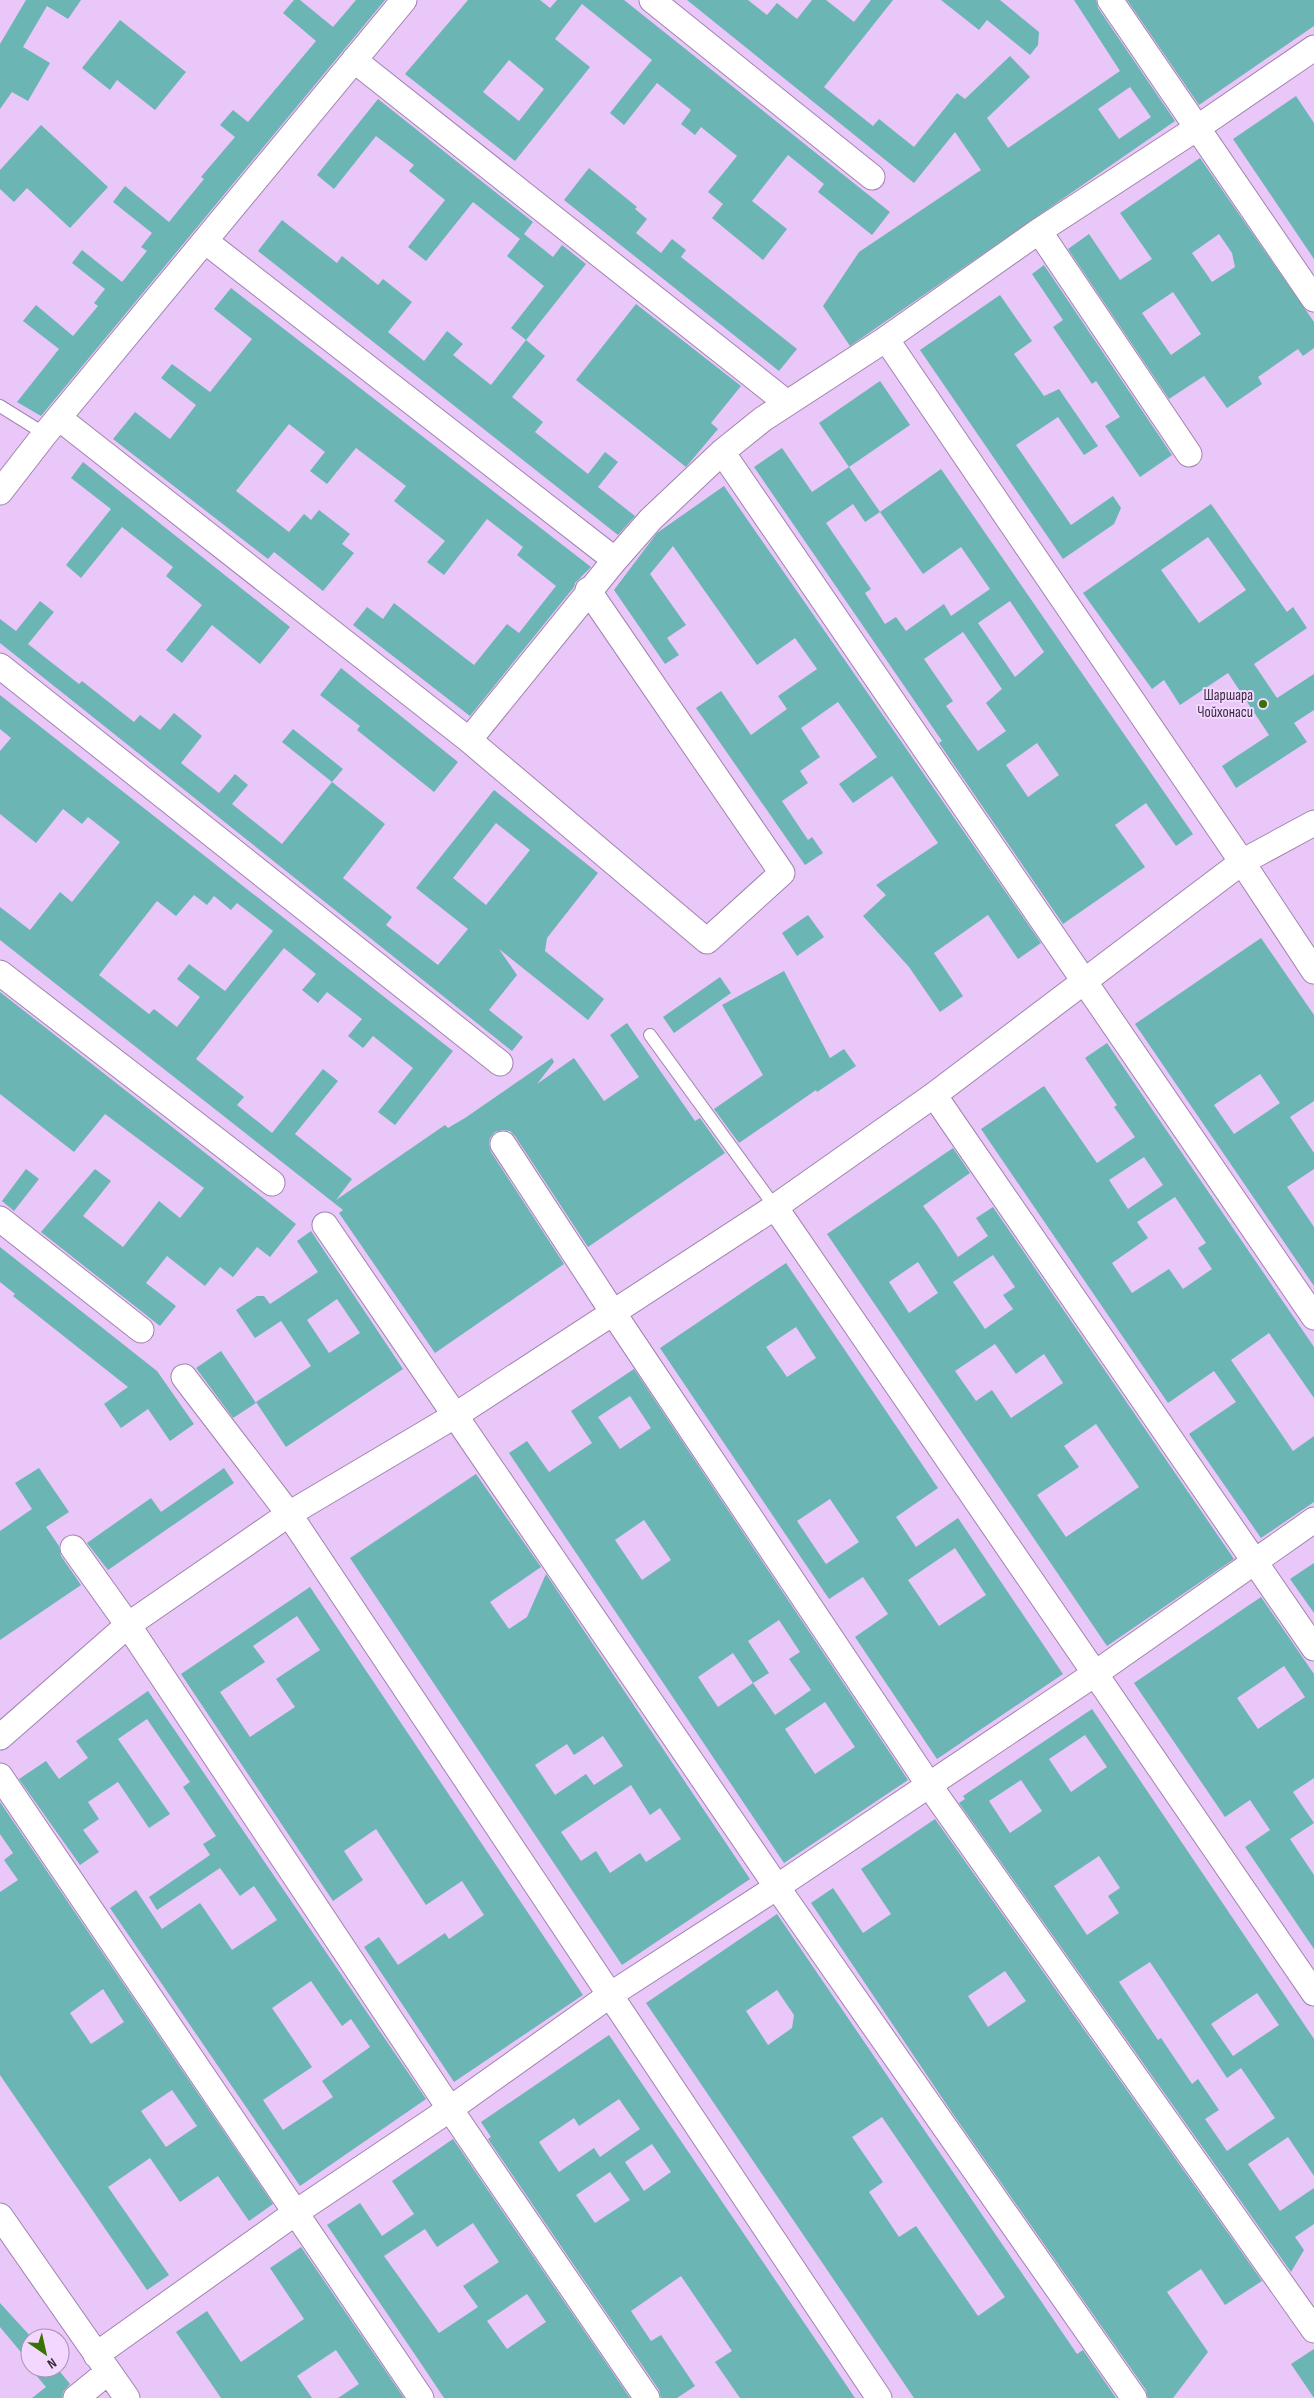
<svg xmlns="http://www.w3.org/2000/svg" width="1314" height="2398" font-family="'Sofia Sans Condensed',sans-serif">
<rect width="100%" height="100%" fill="#e9c7f8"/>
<path fill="#6bb5b5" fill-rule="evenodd" d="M26 0H81L68 19 47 6 23 47 50 63 28 101 12 92 0 109V44Z
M294 0H300L333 27 356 0H385L41 416 17 402 59 349 23 321 36 305 73 336 98 306 94 303 105 289 72 263 82 250 122 282 147 251 141 247 152 233 113 202 125 186 169 222 204 179 201 177 235 137 220 125 233 110 248 122 316 41 283 13Z
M468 0H540L550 8 557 0H624L890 212 872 235 818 192 824 184 788 155 752 201 787 229 763 260 712 218 723 204 708 192 737 156 701 127 695 135 681 124 691 110 657 83 624 125 610 113 652 60 582 4 555 39 590 67 515 161 405 74ZM509 60 544 89 519 121 483 92Z
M687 0H748L767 15 777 3 797 19 812 0H826L854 22 871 0H893L824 87 873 126 879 119 914 147 957 93 965 99 1010 56 1030 77 987 118 1008 148 1120 71 1074 0H1096L1098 8 1175 121 850 346 823 306 859 252 981 170 955 132 914 183ZM1130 87 1151 117 1119 139 1098 109Z
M941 0H1000L1039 32 1038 45 1030 55 987 20 979 30Z
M1127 0H1314V26L1199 105Z
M120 20 186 72 155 110 117 80 110 90 82 68Z
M1296 96 1314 123V259L1233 139Z
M378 99 533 222 524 234 553 257 562 245 586 264 526 340 511 328 544 286 507 256 520 239 473 202 426 261 408 247 445 200 409 171 414 165 376 136 334 189 317 175Z
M41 125 108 187 70 228 27 188 14 202 0 189V170Z
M1200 158 1314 322V348L1303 356 1298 349 1258 377 1262 384 1227 408 1204 376 1169 399 1068 249 1089 234 1120 280 1152 259 1120 213ZM1219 234 1232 253 1235 267 1212 282 1192 253ZM1173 292 1201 334 1171 355 1142 313Z
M589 168 637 207 635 209 647 219 636 233 661 253 672 239 686 250 681 257 797 349 779 371 564 200Z
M282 220 337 263 342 256 378 285 383 279 412 302 388 332 424 361 447 331 463 344 453 355 491 385 526 340 545 356 512 397 543 422 535 432 588 474 605 452 618 462 598 487 635 516 618 535 258 251Z
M1044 265 1172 455 1140 477 1105 426 1120 417 1096 381 1092 384 1053 327 1063 320 1032 274Z
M231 288 591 567 575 583 574 587 470 716 353 625 367 607 383 619 394 603 474 665 507 624 519 633 556 586 517 555 523 547 487 519 444 575 427 562 445 541 394 501 406 486 356 448 327 484 310 471 325 452 289 424 236 491 289 532 304 514 311 520 319 510 350 534 342 544 354 553 323 591 274 552 268 559 113 439 135 412 170 439 196 405 161 378 172 364 210 392 252 339 214 309Z
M1000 295 1032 341 1014 354 1044 396 1059 389 1098 446 1084 455 1058 417 1016 445 1071 525 1113 496 1121 508 1114 524 1063 559 920 350Z
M636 304 741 386 711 423 718 429 686 467 576 380Z
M880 381 910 425 849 467 819 423Z
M782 448 812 492 849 467 880 512 941 469 1193 834 1176 846 1146 803 1115 825 1145 867 1063 924 939 743 942 741 754 467ZM853 504 865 522 880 512 923 574 961 547 990 589 951 616 944 604 906 631 896 617 885 624 865 593 871 589 826 523ZM1010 601 1044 652 1015 677 978 623ZM963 632 1002 689 986 703 1006 731 978 751 946 706 953 701 924 659ZM1037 743 1059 775 1028 797 1006 765Z
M83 462 290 627 260 664 212 625 182 663 166 650 202 605 166 576 173 567 122 527 81 578 66 565 111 509 71 478Z
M724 486 1041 943 1018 959 988 915 934 953 963 996 940 1012 909 967 863 916 886 895 876 885 938 843 892 776 853 803 839 784 877 757 838 702 801 728 820 757 800 771 808 783 782 801 808 840 812 837 823 853 805 865 696 708 721 691 751 735 787 709 778 696 817 669 795 638 757 665 673 546 650 574 686 625 667 638 679 655 665 664 614 590 657 533Z
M1211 504 1287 612 1293 607 1307 628 1254 664 1277 698 1314 674V710L1294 723 1307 742 1236 788 1222 766 1269 735 1228 673 1180 705 1164 680 1152 689 1083 593ZM1208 537 1246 590 1199 623 1161 570Z
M40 601 54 612 28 644 79 684 82 681 134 722 140 715 160 730 174 713 202 736 181 763 219 793 235 774 248 785 232 804 282 844 332 782 385 824 343 878 392 917 386 925 438 965 468 929 416 888 494 790 598 873 547 938 545 951 604 999 588 1020 499 949 517 975 489 1010 523 1037 512 1051 0 643V619L16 631ZM496 823 530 850 486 905 453 878Z
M341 668 458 762 434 792 357 730 360 726 320 695Z
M0 695 453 1051 395 1125 378 1112 413 1068 373 1036 363 1048 348 1036 362 1019 327 992 318 1003 302 990 316 974 284 948 240 1003 196 1059 244 1097 237 1105 272 1133 323 1069 338 1081 295 1134 352 1179 336 1200 445 1125 448 1128 465 1118 552 1058 554 1062 537 1084 574 1058 604 1101 639 1077 610 1035 627 1023 695 1121 700 1118 725 1153 588 1247 515 1136 510 1131 503 1130 495 1132 490 1138 489 1144 491 1152 564 1264 435 1353 339 1213 343 1210 0 940V907L30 930 60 892 72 902 120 842 88 817 82 824 63 809 36 843 0 814V751L11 738 0 729ZM194 895 207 905 214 896 231 910 237 903 273 931 225 991 189 964 177 979 200 997 177 1027 154 1009 149 1014 99 975 157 901 176 916Z
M293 729 343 769 332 782 282 742Z
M808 915 824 937 797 956 782 933Z
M1261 938 1314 1015V1101L1290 1117 1314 1153V1169L1287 1187 1314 1227V1286L1135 1024ZM1260 1074 1280 1103 1234 1134 1214 1105Z
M784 971 830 1058 844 1049 856 1066 817 1092 816 1090 739 1143 714 1109 763 1075 722 1005Z
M720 977 731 993 674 1033 663 1017Z
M0 992 296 1224 270 1257 257 1247 233 1277 220 1267 205 1286 167 1256 146 1283 176 1306 160 1326 41 1232 95 1169 111 1181 83 1216 123 1247 159 1201 180 1218 204 1188 105 1114 74 1152 0 1094Z
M1107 1043 1314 1347V1398L1269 1333 1231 1360 1293 1451 1314 1436V1502L1261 1538 1189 1434 1236 1402 1214 1371 1168 1403 981 1129 1044 1086 1097 1163 1135 1137 1114 1107 1117 1105 1085 1058ZM1144 1157 1163 1185 1128 1209 1109 1180ZM1175 1197 1206 1243 1198 1248 1212 1269 1183 1289 1169 1269 1132 1293 1112 1263 1148 1238 1137 1222Z
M953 1148 970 1173 923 1206 937 1225 958 1257 988 1236 976 1218 993 1207 1234 1559 1107 1646 827 1234ZM993 1255 1015 1287 1003 1295 1013 1309 985 1329 953 1282ZM918 1262 938 1293 909 1313 889 1282ZM995 1344 1016 1374 1044 1354 1063 1383 1011 1418 992 1390 976 1401 955 1371ZM1096 1424 1139 1487 1066 1537 1037 1495 1079 1467 1064 1446Z
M26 1169 39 1179 14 1211 2 1201Z
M311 1231 403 1369 286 1447 256 1402 311 1366 281 1321 255 1338 236 1310 257 1296H264L270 1304 318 1272 297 1241ZM337 1299 360 1333 329 1353 307 1320Z
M0 1247 157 1371 194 1424 170 1441 148 1409 121 1428 104 1404 128 1387 13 1296 15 1294 0 1282Z
M786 1263 938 1488 896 1517 916 1547 958 1518 1063 1674 937 1759 855 1637 888 1614 863 1577 829 1599 660 1348ZM796 1327 816 1358 787 1377 766 1347ZM830 1499 859 1542 826 1564 797 1521ZM955 1548 986 1595 939 1626 908 1580Z
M221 1351 256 1403 233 1418 196 1368Z
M634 1369 908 1780 784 1863 509 1453 527 1441 549 1472 592 1443 571 1411ZM630 1396 651 1428 620 1449 598 1417ZM644 1520 671 1560 642 1580 615 1540ZM779 1620 800 1652 789 1659 811 1690 775 1715 753 1683 769 1673 748 1641ZM733 1653 753 1683 718 1707 698 1677ZM825 1702 855 1747 815 1774 785 1729Z
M39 1468 69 1512 46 1527 59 1546 61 1556 81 1585 0 1640V1531L32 1509 15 1483Z
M224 1468 234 1483 108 1570 87 1543 151 1498 161 1512Z
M476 1474 541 1567 490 1602 509 1629 527 1617 546 1574 750 1879 622 1965 350 1558ZM603 1736 623 1766 594 1785 586 1774 555 1795 535 1765 567 1744 574 1755ZM631 1785 650 1815 660 1808 681 1839 646 1862 640 1853 610 1873 596 1851 581 1861 561 1832Z
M1314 1563V1613L1290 1579Z
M310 1587 583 1995 454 2082 364 1947 379 1937 398 1965 445 1933 449 1939 484 1915 462 1881 426 1905 376 1829 344 1851 363 1880 333 1901 181 1674ZM297 1616 320 1650 276 1679 295 1707 250 1737 220 1692 265 1662 253 1646Z
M1261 1597 1314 1674V1778L1293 1792 1314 1823 1290 1839 1314 1875V1949L1245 1847 1270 1830 1250 1800 1225 1817 1134 1683ZM1284 1666 1305 1697 1258 1729 1237 1698Z
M148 1691 426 2099 300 2186 110 1908 136 1890 162 1929 200 1903 232 1950 277 1920 254 1886 240 1896 220 1868 157 1910 149 1897 210 1855 203 1844 216 1836 183 1787 190 1782 147 1719 118 1739 170 1814 149 1828 118 1782 88 1802 99 1819 83 1830 99 1852 80 1865 19 1779 46 1761 59 1779 88 1758 76 1741ZM311 1981 342 2026 351 2019 370 2047 322 2081 333 2097 283 2130 263 2100 312 2067 272 2008Z
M1092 1709 1314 2039V2176L1288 2137 1248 2164 1280 2211 1314 2188V2224L1295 2237 1304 2250 1291 2272 959 1803 965 1799 963 1796ZM1085 1735 1107 1767 1071 1792 1049 1759ZM1021 1780 1042 1811 1010 1833 989 1801ZM1099 1856 1120 1888 1108 1896 1119 1913 1087 1935 1054 1886ZM1150 1962 1227 2078 1241 2068 1275 2118 1227 2151 1205 2119 1219 2110 1198 2079 1192 2084 1161 2038 1158 2040 1119 1982ZM1257 1993 1279 2025 1233 2056 1211 2024Z
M0 1802 273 2204 249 2221 218 2176 180 2202 150 2158 108 2187 169 2275 147 2290 0 2075V1892L18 1880 4 1860 13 1853 0 1834ZM103 1989 124 2022 91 2044 70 2013ZM172 2090 197 2126 166 2147 141 2111Z
M935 1819 1262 2281 1225 2305 1201 2269 1167 2292 1208 2352 1173 2398H1148L1146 2390 953 2114 811 1903 833 1888 863 1933 891 1914 861 1869ZM1005 1971 1026 2001 988 2027 968 1996Z
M777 1914 1077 2354 1083 2350 1116 2398H914L646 2003ZM777 1990 794 2015 792 2028 768 2045 746 2011ZM882 2117 1005 2297 978 2316 916 2226 899 2237 869 2192 883 2182 852 2137Z
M609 2035 826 2355 855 2398H740L715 2362 732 2351 681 2276 631 2311 651 2341 661 2335 695 2386 677 2398H661L659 2390 488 2139 491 2137 481 2122ZM619 2099 640 2129 600 2157 594 2148 559 2172 539 2142 574 2118 579 2126ZM652 2144 671 2172 644 2191 625 2162ZM610 2172 630 2200 595 2223 576 2195Z
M453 2139 630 2398H444L422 2365 327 2225 360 2203 382 2236 414 2214 392 2181ZM473 2223 499 2262 463 2286 478 2307 439 2333 384 2256 425 2229 437 2247ZM527 2294 546 2322 507 2349 487 2321Z
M301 2247 404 2398H338L359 2384 336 2350 297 2376 312 2398H221L176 2332 207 2311 241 2362 304 2319 270 2268Z
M0 2303 32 2338 30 2363 0 2327Z
M1314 2349V2398L1291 2364Z
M30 2368H57L70 2384 63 2392 62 2398H32L46 2387Z"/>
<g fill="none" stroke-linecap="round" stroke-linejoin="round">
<defs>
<path id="lane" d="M0 406 45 434
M650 1035 775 1207"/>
<path id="street" d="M652 0 872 177
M1110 0 1314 299
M354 60 787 403
M1039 231 1189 454
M205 241 615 560
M886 339 1242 862 1314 971
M59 418 469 740 707 941 782 873 588 590
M722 452 1314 1317
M0 492 45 434 404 0
M0 666 500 1063
M469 740 615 560 651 519 722 452 763 419 886 339 1039 231 1197 128 1314 48
M0 973 272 1183
M934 1095 1314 1648
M503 1144 614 1314 929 1785 1314 2330
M775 1207 1314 1993
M0 1219 141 1330
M325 1225 777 1887 1134 2398
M184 1377 289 1514 879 2398
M73 1548 128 1625 450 2109 647 2398
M0 1737 128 1625 289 1514 456 1415 775 1207 934 1095 1242 862 1314 823
M0 1776 421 2398
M0 2216 127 2398
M96 2355 295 2213 450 2109 610 1995 777 1887 1096 1673 1314 1520
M76 2398 108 2372"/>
</defs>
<use href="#lane" stroke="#a283b0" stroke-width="14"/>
<use href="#street" stroke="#a283b0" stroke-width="27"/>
<use href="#lane" stroke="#fff" stroke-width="12"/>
<use href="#street" stroke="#fff" stroke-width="25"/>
</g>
<circle fill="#377204" stroke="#f3d7fe" stroke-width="2" cx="1263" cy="704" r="5"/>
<g text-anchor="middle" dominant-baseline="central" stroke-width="4" stroke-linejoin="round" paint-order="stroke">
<g font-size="15" fill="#392c3f" stroke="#f3d7fe" text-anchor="end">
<text x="1253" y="695">Шаршара<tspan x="1253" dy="17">Чойхонаси</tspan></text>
</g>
</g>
<g transform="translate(45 2353) rotate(146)"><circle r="24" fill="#f3d7fe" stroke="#a993b2"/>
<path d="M0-4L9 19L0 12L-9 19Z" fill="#377204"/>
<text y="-8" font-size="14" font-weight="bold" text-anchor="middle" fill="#392c3f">N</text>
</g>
</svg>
